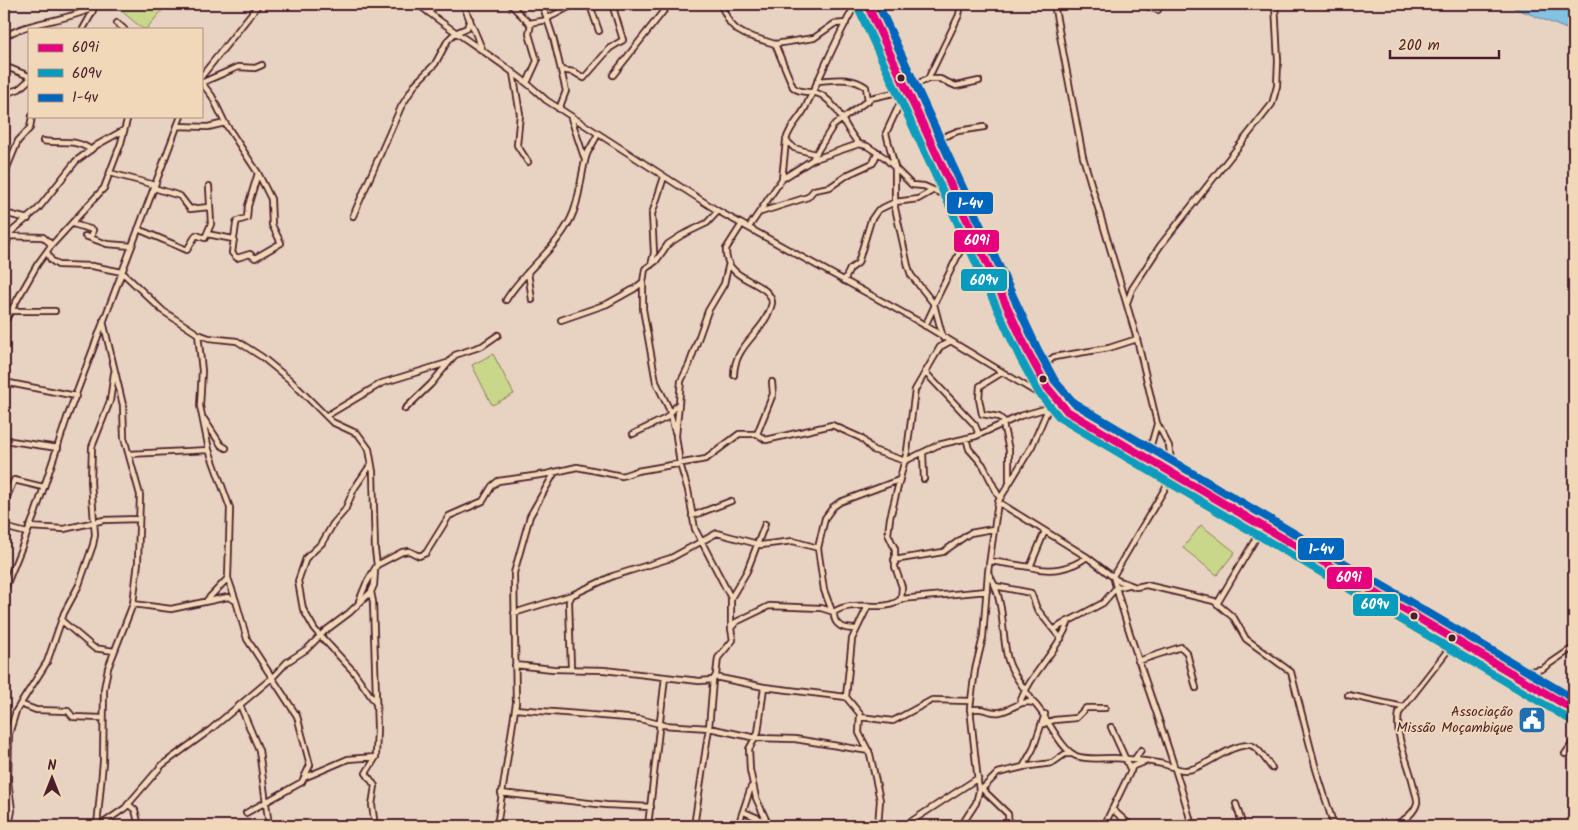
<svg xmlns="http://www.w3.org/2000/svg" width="1578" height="830" font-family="Kalam,sans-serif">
<rect width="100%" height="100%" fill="#e8d2c2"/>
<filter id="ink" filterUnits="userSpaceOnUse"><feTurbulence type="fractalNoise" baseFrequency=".02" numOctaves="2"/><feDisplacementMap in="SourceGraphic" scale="10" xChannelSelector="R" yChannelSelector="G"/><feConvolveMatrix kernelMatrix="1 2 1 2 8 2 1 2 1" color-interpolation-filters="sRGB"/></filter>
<g filter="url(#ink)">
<path fill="#c9d78b" stroke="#8a7b5b" d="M113 4H160L165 7 146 29H143Z
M493 354 514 394 492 405 472 365Z
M1201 525 1235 552 1217 575 1183 548Z"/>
<path fill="#82c2e3" stroke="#6c8199" d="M1505 4H1574V32Z"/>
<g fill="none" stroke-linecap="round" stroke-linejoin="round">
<defs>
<path id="minor" d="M418 4C459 38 507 63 546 100L718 211 916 320 1062 408
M463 4 483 51
M510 4 529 23 548 20
M542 4 553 37 566 91 559 109
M593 4 592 11 599 31
M720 4 730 23 737 30 746 35 775 44 814 38 834 24 846 23
M867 4 1029 354 1047 387 1067 411 1173 475 1574 710
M1054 4 1083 157 1137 339 1157 423 1169 446 1171 460 1166 471
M1140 4 1158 10
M429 13 435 4
M548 18 573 5 594 4
M117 23 124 29
M83 29 92 13 95 4
M4 37C31 20 66 22 95 7
M775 44 793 87C801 95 814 89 823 96 841 109 844 128 859 144
M4 66 29 76
M561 70 574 72 584 78 610 48 623 40 612 4
M513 73 520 114 517 145 528 162
M613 75 669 4
M201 77 259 4
M928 79H940L956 86 979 81
M817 81C835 80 850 76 866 87L868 101
M201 82 212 96 225 123 258 173 271 199 272 225 281 243 255 258 250 254 237 258 232 253 236 224 237 221 247 218 248 206 258 173
M201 83 238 67 255 68 262 65
M527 83 537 61 529 34 531 23
M4 94 19 89 29 80
M910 96 901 101 886 133 895 167V208L908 266 911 275 934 304 943 338
M571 118 585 160
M177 126 208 127 225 123
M43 141C60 144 75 138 91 150
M931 142 958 131 984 127
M815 154 794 148 786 140C791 123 801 119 807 104 823 71 837 36 856 4
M812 160 833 126 871 98 898 92 928 79 959 15 961 4
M110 173 155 185
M4 175 18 141 30 128 32 116
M782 179 786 141
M154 188 180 196 190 209 209 207
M761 212 808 197 814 190 830 187 849 174 873 163 878 152
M4 213 28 219
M353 216 401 107 416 83 435 64 448 40 455 33 467 28 470 19
M73 224 93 230 91 238
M749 227 782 179 812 160 859 144 867 146 884 157 912 185 924 186 940 193 954 192
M138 229 187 250 196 235 205 238 211 224 209 186
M207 234 233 239
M7 236 43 237 52 245
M85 236 107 244 132 246
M4 238 38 209 76 161 97 145 124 130
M47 252 51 260 58 265 92 266 122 272 163 311 198 334 209 338 237 341 262 357 290 380 332 422 358 434 369 449 373 472 375 550 377 565
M4 259 8 237
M651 265 654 253 652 214 664 177
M528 272 532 300
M844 281 850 269 858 263 871 220 878 210 895 202 918 199 932 191
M643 282V309L656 382 669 409 675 432
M506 300C524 270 555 251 571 218 581 198 580 175 587 154 590 148 595 140 598 134
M1127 303 1132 289 1160 246 1272 104 1277 86 1278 61 1275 4
M934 304 971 229
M10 311H55
M561 320 607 304 634 289 643 282 645 269 656 261 668 244 682 235 707 223 718 211
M4 323 37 265 50 247 104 188 121 143 128 116
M925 326 934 307
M198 334 202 371 200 406 209 450 230 508 228 578 236 601
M1038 369 1054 357 1109 348 1137 339
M925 372 975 425 978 432 976 436
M1001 373 980 386 979 399 982 414 999 417 1005 422
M734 375C734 344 766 332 772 303 771 280 724 283 726 249L742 224
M4 382 76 396
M405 409 431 384 455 355 482 346 498 335
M326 416 382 383 447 363
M204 419 221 445 226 448
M1003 424 1009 450V481
M633 434 666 418 679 403
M757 434 766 440 832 425 861 438 873 450 905 461 938 445 976 436 1020 416 1048 408
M966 438 969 449 983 465 999 497
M4 440 58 448
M923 453 924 479
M129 454 209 450
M1144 458 1149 452 1157 424
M371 464 354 489 345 510 333 524 322 543 306 558 298 581 303 609 315 630 354 672 377 705
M1173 475 1113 576C1135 661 1170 742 1192 826
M998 502 1087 557 1117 580 1136 587 1146 585 1214 601 1234 618 1246 639 1291 672 1316 769 1334 826
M4 504 14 480 43 487
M692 516 731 501
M4 527 27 533
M29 527 64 529 104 520 138 519
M894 560 943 552 970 533 993 529
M990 561 1030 567 1045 531
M1030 567C1050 573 1071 569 1087 557
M989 574 995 586 1031 593 1037 609 1061 639
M995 586C1004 609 1002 632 1007 656 1010 672 1025 689 1034 703
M4 591 35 514 67 418 181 116
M371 592 373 602 377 727 376 757 366 773 375 786 372 805 375 826
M731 598 747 571 765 524
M901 599 902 587 895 567V549L888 534 890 518 907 451 915 390 940 347 949 342
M207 600 228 578
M359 601 366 584 377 565 402 552 409 551 419 556 426 553 449 516 483 501 492 486 498 481 547 474 577 467 622 476 637 471 706 459 739 434H757L773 394 772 382
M133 604 171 609 228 597 236 601 247 639 297 716 310 765 302 782 246 813
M1217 604 1262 528
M868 606 852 639 846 697 860 714 859 733 870 754 880 800 878 826
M832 611 824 590 818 548 825 518 833 507 840 502 899 480
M834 612C833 626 844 629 856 629
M514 613 572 595
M62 621 94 648 114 651
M732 627 736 622 769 606 821 608 834 612C853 598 885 614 901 599L987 591
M1055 629 1068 621
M1138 661 1181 647 1187 653 1196 688
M515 665 553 669 604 670 699 681 713 680 716 675 718 658 733 640 731 629V598L695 529 688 490 680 464 676 436 681 381 689 365 708 311 724 284 729 263
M571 669 569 601 572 595 613 576 671 558 717 533 761 545 793 541 818 548
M715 677 764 687 758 733 749 749 750 770 756 798 769 826
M1520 679 1530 671 1542 669 1574 647
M764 687 846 697
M1348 695 1403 707
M20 704 36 710 68 711 73 717 102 718
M1019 704C1031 673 1057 652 1069 621L1103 603 1116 588 1128 585
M240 705 259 750 269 826
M515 709 640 719 663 725 709 728 756 738 795 739 869 751
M970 710C987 706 987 714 1000 712 1012 710 1021 699 1034 703 1048 717 1059 748 1076 756 1087 760 1102 758 1114 758 1130 759 1148 761 1163 764 1174 767 1180 772 1192 769 1210 764 1228 746 1248 745 1257 744 1266 761 1272 768
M860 717 893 721 932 700 970 701
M1041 725 1054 720 1076 718 1086 708H1105
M1111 727 1131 771
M1565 754 1574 741
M1134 760 1141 750
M1023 767 1052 763 1065 754H1073
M306 777 348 759 376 757
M981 788 1008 814 1009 826
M982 789 998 773 1023 767 1033 749 1045 714
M501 793 606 805 651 807
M128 804 135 810 139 826
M1236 804 1241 820 1240 826
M1112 809 1131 826
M744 812 767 822
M9 826 12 810 8 781 9 734 16 711 47 662 64 613 79 585 93 545 95 535 91 482 92 447 110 401 114 373
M97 826 103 762 104 689 108 668 133 604 138 562 140 495 124 438 123 405 103 321
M99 826 125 808 162 765 210 730 273 677 287 662 307 649 325 631 349 613 371 592 374 585 375 571
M497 826 516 703 514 573 530 516 555 472
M648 826 665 677
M694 826 709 728 713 680
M738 826 751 787
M904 826 978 778
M961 826 976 803 979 791 970 708 975 670 983 637 988 572 998 502 1032 446 1051 402
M1104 826 1133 766 1142 763
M1392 826C1401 822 1414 815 1417 803 1418 799 1415 793 1414 788 1410 764 1394 739 1399 713L1455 641
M1572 826 1574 815"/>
</defs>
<use href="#minor" stroke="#4a1f2b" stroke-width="8"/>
<use href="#minor" stroke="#f0d8b8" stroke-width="4.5"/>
<defs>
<path id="bus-1" d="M867 4 1029 354 1047 387 1067 411 1574 710"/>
<path id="bus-2" d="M858 8 1020 358 1039 393 1060 418 1569 719"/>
<path id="bus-3" d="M878 4 1038 350 1055 381 1074 403 1574 699"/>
</defs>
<use href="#bus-1" stroke="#f0d8b8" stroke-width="11"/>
<use href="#bus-2" stroke="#f0d8b8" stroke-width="11"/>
<use href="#bus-3" stroke="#f0d8b8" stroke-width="11"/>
<use href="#bus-1" stroke="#e5007d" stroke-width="8"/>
<use href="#bus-2" stroke="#079bbe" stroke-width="8"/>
<use href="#bus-3" stroke="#0065bd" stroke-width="8"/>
</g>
</g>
<defs>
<symbol id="civic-square" viewBox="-11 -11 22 22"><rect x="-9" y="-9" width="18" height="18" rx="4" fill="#1f6fb2" stroke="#f0d8b8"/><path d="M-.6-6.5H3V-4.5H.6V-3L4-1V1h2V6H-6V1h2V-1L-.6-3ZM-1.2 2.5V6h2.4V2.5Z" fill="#fff"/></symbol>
</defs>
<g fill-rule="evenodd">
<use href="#civic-square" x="1516" y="704" width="32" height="32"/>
</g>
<g fill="#4a1f2b" stroke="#f0d8b8" stroke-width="2">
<circle cx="901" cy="78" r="4.5"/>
<circle cx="1043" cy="379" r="4.5"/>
<circle cx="1414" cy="616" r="4.5"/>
<circle cx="1452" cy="638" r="4.5"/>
</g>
<g text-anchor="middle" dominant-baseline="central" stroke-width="4" stroke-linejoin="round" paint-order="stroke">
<g font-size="14" fill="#4a1f2b" stroke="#f0d8b8" text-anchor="end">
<text x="1513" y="712">Associação<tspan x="1513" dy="16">Missão Moçambique</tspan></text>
</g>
</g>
<g stroke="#f0d8b8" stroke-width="2">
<rect x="946" y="191" width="48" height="24" rx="5" fill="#0065bd"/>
<rect x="953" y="229" width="47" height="24" rx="5" fill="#e5007d"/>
<rect x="960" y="268" width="48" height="24" rx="5" fill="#079bbe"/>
<rect x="1297" y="537" width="48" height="24" rx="5" fill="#0065bd"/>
<rect x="1326" y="566" width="47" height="24" rx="5" fill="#e5007d"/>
<rect x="1352" y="593" width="47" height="24" rx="5" fill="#079bbe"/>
</g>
<g font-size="14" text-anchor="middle" font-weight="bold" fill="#fff">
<text x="970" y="208">1-4v</text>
<text x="977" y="245">609i</text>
<text x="984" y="285">609v</text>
<text x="1321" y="554">1-4v</text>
<text x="1349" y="582">609i</text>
<text x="1375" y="609">609v</text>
</g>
<rect width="1578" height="830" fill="none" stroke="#f0d8b8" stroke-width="20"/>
<rect x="10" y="10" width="1558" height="810" fill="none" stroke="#4a1f2b" stroke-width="2" filter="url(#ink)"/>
<rect x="28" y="28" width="175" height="90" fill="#f0d8b8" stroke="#ae8e80"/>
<rect x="38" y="44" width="25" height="8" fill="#e5007d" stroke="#ae8e80"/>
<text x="72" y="52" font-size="15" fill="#4a1f2b">609i</text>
<rect x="38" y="69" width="25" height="8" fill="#079bbe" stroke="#ae8e80"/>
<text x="72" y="78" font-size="15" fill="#4a1f2b">609v</text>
<rect x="38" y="94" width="25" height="8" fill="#0065bd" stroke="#ae8e80"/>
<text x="72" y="102" font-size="15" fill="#4a1f2b">1-4v</text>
<g transform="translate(52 778)" stroke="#f0d8b8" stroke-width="4" paint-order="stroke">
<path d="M0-4L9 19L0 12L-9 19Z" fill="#4a1f2b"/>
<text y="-8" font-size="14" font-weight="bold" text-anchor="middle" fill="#4a1f2b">N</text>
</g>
<path d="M1390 50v8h109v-8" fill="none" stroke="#4a1f2b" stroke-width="2.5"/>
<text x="1398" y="50" font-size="15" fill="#4a1f2b" stroke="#f0d8b8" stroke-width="4" paint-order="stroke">200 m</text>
</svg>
